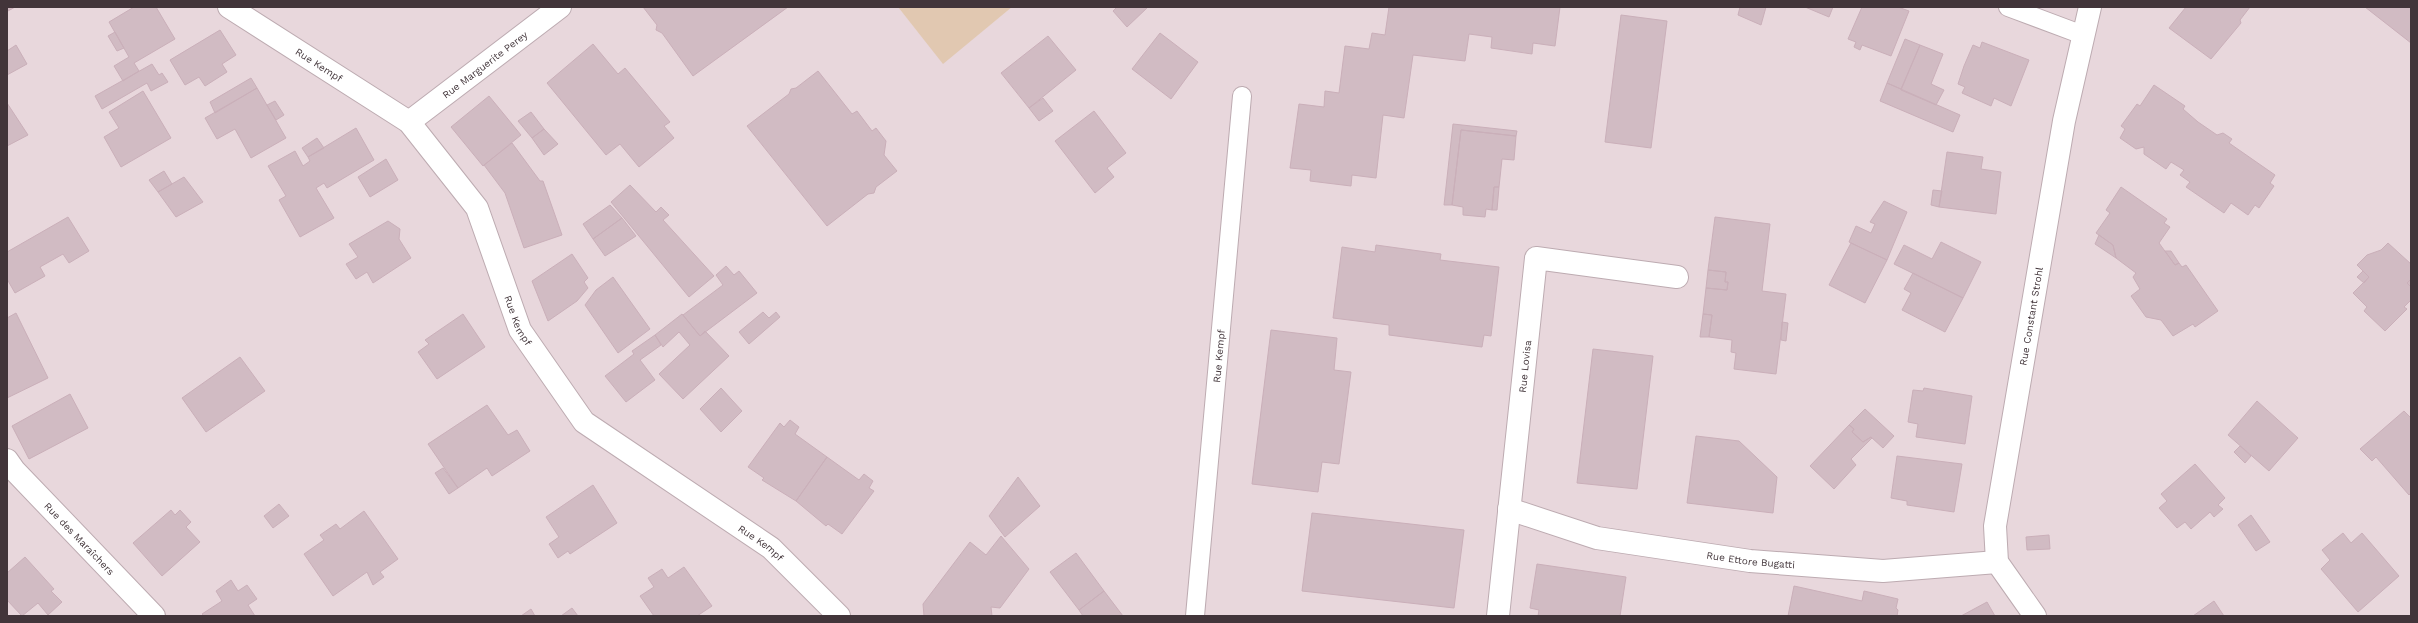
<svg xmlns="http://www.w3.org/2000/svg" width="2418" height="623" font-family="'Work Sans',sans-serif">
<rect width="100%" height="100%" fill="#f0e5e8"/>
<path fill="#e8d7dc" d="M7 7H898L943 63 1012 7H2411V616H7Z"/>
<path fill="#e1c8b1" d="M898 7H1012L943 64Z"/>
<path fill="#d1bbc3" stroke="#caafb9" d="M7 7H15L8 11Z
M134 7H156L175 39 134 63 139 71 123 81 114 66 129 57 109 22Z
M643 7H788L693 76 662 33 656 30 657 25Z
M1117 7H1148L1127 27 1113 11Z
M1389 7H1560L1555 46 1533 43 1532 54 1491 48 1492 37 1469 34 1465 61 1413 55 1404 118 1383 115 1376 178 1352 175 1351 186 1310 181 1311 170 1290 168 1299 104 1324 107 1325 91 1339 93 1345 46 1369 49 1372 33 1385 35Z
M1740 7H1766L1761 25 1738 15Z
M1805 7H1833L1829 17Z
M1862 7H1898L1909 11 1891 56 1862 45 1860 50 1854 47 1856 42 1848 39Z
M2186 7H2250L2240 20 2241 23 2211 59 2169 28Z
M2365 7H2411V43Z
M1621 15 1667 21 1651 148 1605 142Z
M220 30 236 55 222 64 227 72 205 86 199 77 185 85 170 60Z
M115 32 124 48 117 51 108 36Z
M1160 33 1198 62 1171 99 1132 69Z
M1048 36 1076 70 1029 108 1001 73Z
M1905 39 1920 45 1901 89 1887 83Z
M1982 42 2029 60 2011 106 1994 98 1991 106 1962 93 1965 87 1958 84 1964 66 1973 45 1980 48Z
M593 44 618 74 625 68 670 122 664 126 674 138 639 167 620 144 606 155 547 83Z
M16 45 27 64 7 75V51Z
M1920 45 1943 54 1931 84 1944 90 1936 105 1901 90Z
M152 64 159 75 162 73 168 82 151 91 147 83 102 109 95 96Z
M818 71 852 114 857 111 872 131 876 128 886 141 884 155 897 171 876 187 874 193 868 194 827 226 747 126 789 94 791 89 796 88Z
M251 78 257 88 215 113 210 102Z
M1887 83 1960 115 1953 132 1880 101Z
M2154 85 2185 106 2183 109 2198 122 2217 135 2223 133 2232 139 2229 143 2275 175 2270 183 2274 186 2259 208 2255 205 2248 215 2231 203 2224 213 2186 187 2190 182 2180 175 2184 170 2171 162 2166 169 2144 154V147L2136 149 2120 138 2125 129 2121 126 2137 104 2140 106Z
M257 88 286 138 251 158 235 129 217 139 205 118Z
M143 91 171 138 121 167 104 137 119 128 109 112Z
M489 96 521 135 483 166 451 127Z
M1043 98 1053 111 1039 121 1029 108Z
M275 101 284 115 276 120 267 105Z
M7 103 28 135 7 146Z
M1094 111 1126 153 1107 168 1114 177 1095 193 1055 141Z
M531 112 544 129 532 138 518 121Z
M1453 124 1517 131 1516 136 1461 130 1452 205H1444Z
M356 128 374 160 327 188 324 183 316 188 334 218 300 237 279 200 286 196 268 166 295 151 303 166 310 161 308 157Z
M544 129 558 144 544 155 532 138Z
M1461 130 1516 136 1514 160 1502 159 1499 187H1494L1492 210 1486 209 1485 217 1463 215V207L1452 205Z
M317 138 324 148 308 157 302 148Z
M512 143 540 181H543L562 235 524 248 505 193 484 165Z
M1947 152 1983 157 1981 169 2001 172 1996 214 1939 207Z
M386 159 398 180 370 197 358 177Z
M164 171 172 184 158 192 149 180Z
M184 177 203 202 176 217 158 192Z
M630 185 656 212 661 207 669 215 663 220 714 276 689 297 611 202Z
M1494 187H1499L1497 210H1492Z
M2121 187 2167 219 2164 223 2170 227 2159 243 2175 265 2179 263 2182 267 2186 265 2218 311 2195 327 2193 324 2173 336 2161 320 2146 317 2131 296 2140 289 2133 277 2136 273 2116 258 2113 245 2096 233 2110 213 2106 210Z
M1933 190 1942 191 1939 207 1931 205Z
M1884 201 1907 212 1887 260 1849 242 1856 226 1871 233 1875 224 1870 222Z
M610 205 622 218 593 239 583 224Z
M68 217 89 251 69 263 63 254 40 267 45 276 15 293 7 279V252Z
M1715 217 1770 224 1762 291 1786 294 1776 374 1734 369 1736 353 1731 352 1732 340 1709 337 1712 315 1703 314 1706 288 1727 290 1728 282H1725L1726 272 1708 270Z
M622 218 636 236 605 256 593 239Z
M388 221 400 229 399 239 411 258 373 283 367 272 356 279 346 264 358 257 349 244Z
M2099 235 2113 245 2116 258 2095 244Z
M1941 242 1981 262 1963 298 1894 264 1904 245 1932 259Z
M1851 243 1887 260 1865 303 1829 285Z
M2388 243 2411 264V279L2407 283 2411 287V300L2404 307 2407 309 2385 331 2364 311 2367 307 2353 293 2369 277 2357 265 2367 255 2381 250Z
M1376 245 1441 254 1440 260 1499 267 1491 336 1484 335 1482 347 1389 335V325L1333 318 1342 247 1375 252Z
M2165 251H2171L2179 263 2175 265Z
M572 254 588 278 584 282 588 288 577 301 548 321 532 281Z
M726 266 734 275 739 271 757 293 700 336 683 315 723 285 716 275Z
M1708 270 1726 272 1725 282H1728L1727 290 1706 288Z
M2363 271 2369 277 2364 283 2357 277Z
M1913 273 1963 298 1945 332 1902 310 1911 293 1904 289Z
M613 277 650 329 618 353 585 305 596 290Z
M2411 279V287L2407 283Z
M763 312 769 318 776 312 780 317 749 344 739 332Z
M16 313 48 378 7 398V318Z
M463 314 485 347 437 379 418 352 429 344 425 340Z
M682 314 700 336 705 331 729 356 683 399 659 374 690 345 679 332 663 347 655 335Z
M1703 314 1712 315 1709 337H1700Z
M1782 322 1788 323 1786 341 1781 340Z
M1271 330 1337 338 1334 370 1351 372 1339 464 1322 462 1318 492 1252 484Z
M655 335 661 345 640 360 655 380 626 402 605 376 634 354 632 351Z
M1593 349 1653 356 1637 489 1577 483Z
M240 357 265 391 206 432 182 398Z
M721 388 742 411 721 432 700 409Z
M1924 388 1972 396 1965 444 1916 437 1918 424 1908 422 1913 390 1923 391Z
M70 394 88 428 29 459 12 426Z
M2257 401 2298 438 2269 471 2228 435Z
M487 405 508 435 517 430 530 451 492 476 487 468 458 488 428 444Z
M1865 409 1894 436 1883 448 1871 437 1863 442 1852 432 1854 429 1849 425Z
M2404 411 2411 418V493L2409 495 2376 457 2372 461 2360 449Z
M790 420 799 427 795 434 827 457 796 501 762 480 764 478 748 467 780 423 784 427Z
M1849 425 1854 429 1852 432 1863 442 1871 437 1872 438 1851 459 1856 465 1834 489 1810 466Z
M1696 436 1739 441 1777 477 1773 513 1687 503Z
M2240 446 2251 456 2245 463 2234 452Z
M1897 456 1962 464 1954 512 1907 505V501L1891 498Z
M827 457 859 480 864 474 873 481 869 488 874 491 842 534 828 524 826 526 796 501Z
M2195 464 2225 498 2218 505 2223 509 2214 517 2210 512 2191 529 2185 522 2177 528 2159 508 2167 501 2161 494Z
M443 468 458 488 449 494 435 473Z
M1018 477 1040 506 1005 537 989 516Z
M593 485 617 523 570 554 568 551 558 558 549 544 559 537 546 517Z
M279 504 289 516 273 528 264 516Z
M171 510 175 515 180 510 191 522 186 527 200 542 162 576 133 543Z
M364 511 398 559 380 572 384 577 373 585 367 572 333 596 304 554 324 540 320 535 336 524 340 529Z
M1312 513 1464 530 1454 608 1302 591Z
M2251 515 2270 542 2256 551 2238 525Z
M2343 533 2351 543 2362 533 2399 576 2358 612 2321 569 2330 560 2322 550Z
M2049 535 2050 549 2027 550 2026 537Z
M1001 536 1029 569 1000 608 991 607 992 616H924L923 604 970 542 986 555Z
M1076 553 1104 591 1079 610 1050 572Z
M25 557 54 589 51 591 62 602 48 615 38 603 22 616 7 600V573Z
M1537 564 1626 577 1620 616H1538L1539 610 1530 608Z
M684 567 712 606 697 616H654L640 596 654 587 648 578 662 569 668 578Z
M231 580 238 591 247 585 257 599 248 605 255 616H204L202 614 222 601 216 591Z
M1794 586 1862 601 1864 591 1898 599 1896 608 1898 610 1897 616H1788Z
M1104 591 1123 616H1083L1079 610Z
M2214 601 2224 616H2193Z
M1987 602 1995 616H1961Z
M572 608 578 616H561Z
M531 609 535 616H521Z"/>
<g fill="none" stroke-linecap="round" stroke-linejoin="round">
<defs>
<g id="lane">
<path d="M2008 7 2083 35"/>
<path id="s1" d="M1195 616 1242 96"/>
</g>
<g id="street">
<path id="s2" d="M229 7 409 122 477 208 520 330 584 422 771 548 839 616"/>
<path id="s3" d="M409 122 560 7"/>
<path id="s4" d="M7 460 14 470 154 616"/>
<path id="s5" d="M1509 509 1597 538 1750 561 1883 571 1997 562"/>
<path id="s6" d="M1498 616 1536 258 1677 277"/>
<path id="s7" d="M2035 616 1997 562 1995 526 2064 121 2090 7"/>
</g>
</defs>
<use href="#lane" stroke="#bdabb1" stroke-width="20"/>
<use href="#street" stroke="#bdabb1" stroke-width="24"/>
<use href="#lane" stroke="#fff" stroke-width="18"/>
<use href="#street" stroke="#fff" stroke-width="22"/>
</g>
<g text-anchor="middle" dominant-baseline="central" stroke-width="3.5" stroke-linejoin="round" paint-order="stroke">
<g font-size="10" fill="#42353a" stroke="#fff">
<text stroke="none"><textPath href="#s3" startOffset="95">Rue Marguerite Perey</textPath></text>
<text stroke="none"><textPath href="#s2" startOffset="107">Rue Kempf</textPath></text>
<text stroke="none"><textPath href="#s7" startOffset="315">Rue Constant Strohl</textPath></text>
<text stroke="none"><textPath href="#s2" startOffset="443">Rue Kempf</textPath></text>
<text stroke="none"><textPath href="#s1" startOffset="261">Rue Kempf</textPath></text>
<text stroke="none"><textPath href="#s6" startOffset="251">Rue Lovisa</textPath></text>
<text stroke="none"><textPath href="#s4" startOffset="107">Rue des Maraîchers</textPath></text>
<text stroke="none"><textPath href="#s2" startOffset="779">Rue Kempf</textPath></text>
<text stroke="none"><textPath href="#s5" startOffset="248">Rue Ettore Bugatti</textPath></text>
</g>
</g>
<rect width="2418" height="623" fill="none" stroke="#42353a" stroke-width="16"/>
</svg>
